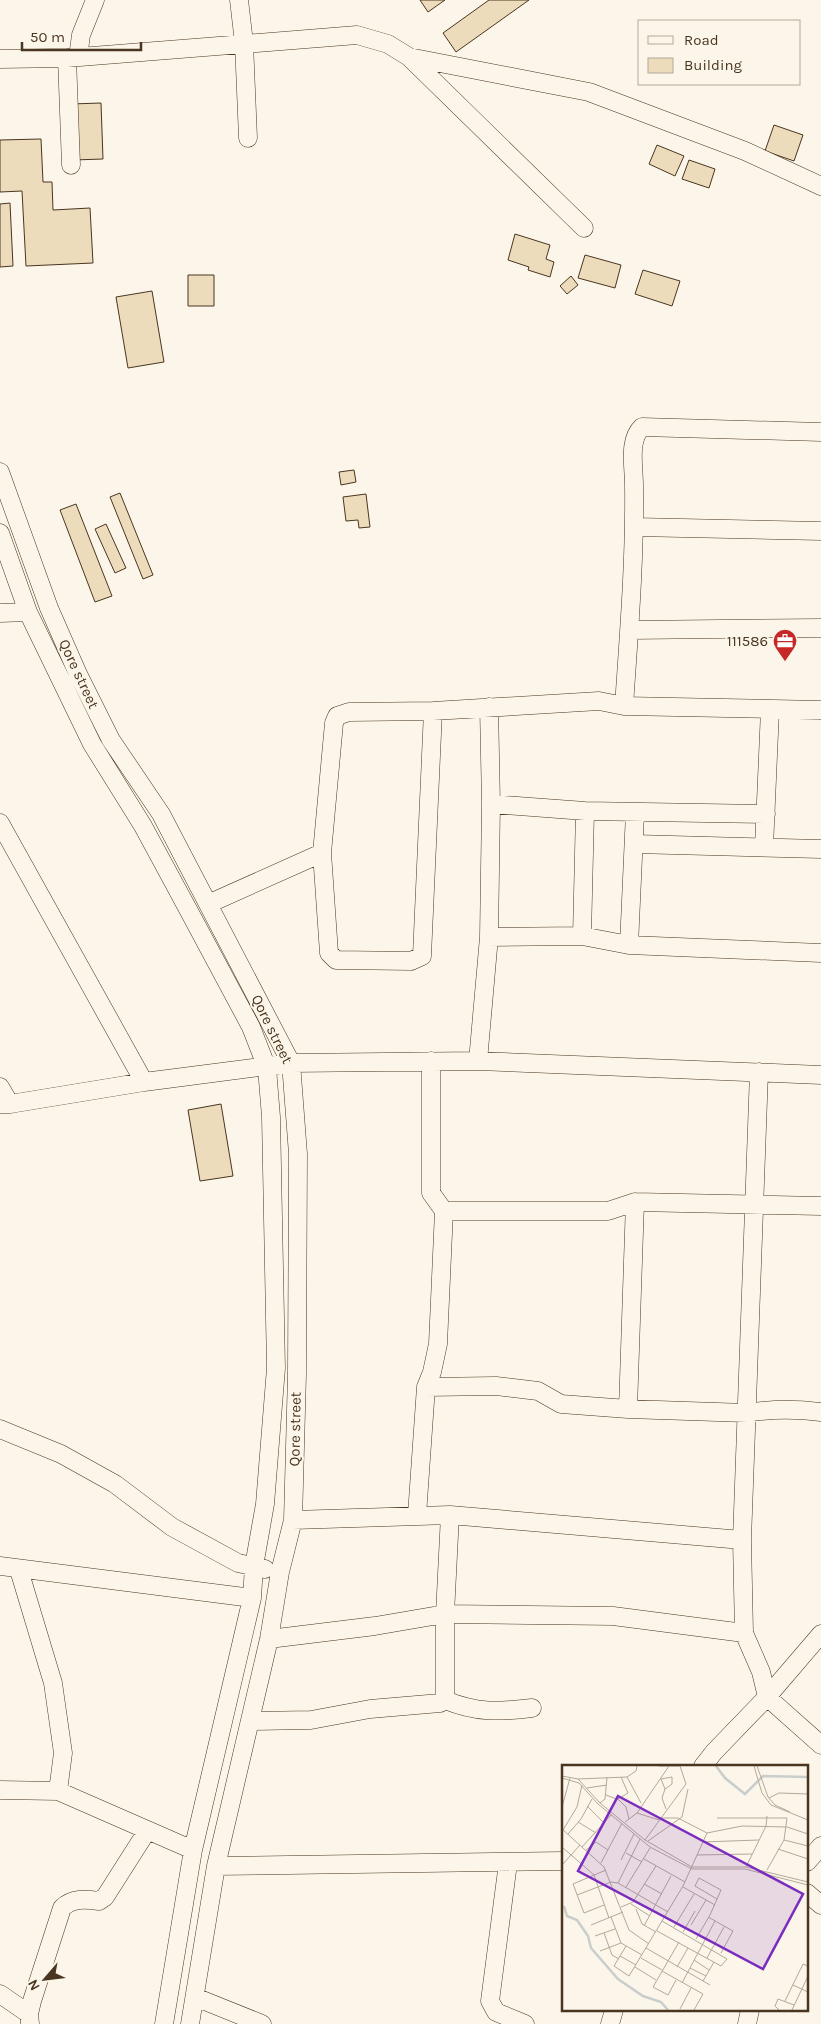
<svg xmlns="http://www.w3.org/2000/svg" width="821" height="2024" font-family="Karla,sans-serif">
<rect width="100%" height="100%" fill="#fbf6e9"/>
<path fill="#ecdcbc" stroke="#4a3520" d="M420 0H445L428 12Z
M489 0H529L456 52 443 33Z
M101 103 103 159 73 160 71 104Z
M774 125 803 135 794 161 765 151Z
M41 139 43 182H52L53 210 90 208 93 263 26 266 22 191 0 192V140Z
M657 145 684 156 675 176 649 164Z
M689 160 715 169 709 188 682 179Z
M10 203 13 266 0 267V204Z
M515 234 550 245 546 259 554 262 550 277 528 270 529 267 508 260Z
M585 255 621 265 615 288 578 278Z
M643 270 680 281 672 306 635 294Z
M188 275H214V306H188Z
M571 276 578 285 567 294 560 286Z
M152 291 164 362 128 368 116 297Z
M354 470 356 482 341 485 339 472Z
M120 493 153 575 143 579 110 497Z
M366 494 370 527 359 528 358 520 346 521 343 497Z
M76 504 112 596 95 602 60 510Z
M106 524 126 568 115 573 95 529Z
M221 1104 233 1176 200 1181 188 1110Z"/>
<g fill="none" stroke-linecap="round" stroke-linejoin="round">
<defs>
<path id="minor" d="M239 0 244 43 248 138
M78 57 81 35 95 0
M409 57 589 92 745 151 821 186
M67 58 71 165
M0 59 67 58 357 35 388 44 409 57 584 228
M0 472 49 608 78 674 111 740 161 814 291 1063 298 1154 297 1374 293 1520 280 1572 269 1639 216 1866 190 2024
M635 527 821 531
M0 533 28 612 92 744 143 826 190 913 251 1027 267 1068 271 1117 276 1368 265 1504 254 1566 252 1598 193 1850 164 2024
M0 613 28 612
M630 630 821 628
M624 706C629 632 635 559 634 485 634 467 628 440 642 427L821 432
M433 711 422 956 411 961 336 960 329 953 322 853 334 723 337 716 349 712 433 711 599 701 624 706 821 710
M491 804 585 811 766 814
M0 823 144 1082
M635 844 821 849
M764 847 770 710
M208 904 322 853
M582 936 585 811
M489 937 582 936 629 945 821 953
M629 945 635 813
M478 1061 489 937 491 804 489 707
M759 1072 742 1540 744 1633 761 1672 767 1697 821 1745
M0 1087 10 1104
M0 1104H10L144 1082 291 1063 478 1061 821 1075
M444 1211H608L635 1202 821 1206
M426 1387 496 1386 538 1391 561 1404 628 1409 747 1413C771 1409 796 1409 821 1412
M628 1409 635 1202
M0 1429 61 1454 115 1484 172 1527 238 1563 265 1569
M417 1515 426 1387 432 1372 438 1344 444 1211 431 1193V1061
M293 1520 450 1515 742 1540
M0 1566 252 1598
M19 1570 53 1683 63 1753 58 1791
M269 1639 375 1626 445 1614 613 1616 744 1633
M445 1700V1614L450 1515
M251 1721 311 1720 370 1709 440 1703 445 1700C477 1713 498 1712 532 1708
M703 1766 714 1752 767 1697 821 1634
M0 1790 58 1791 193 1850
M807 1862 821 1846
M508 1863 490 2001 496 2012 525 2024
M216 1866 564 1861
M807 1893 821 1905
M0 1994 29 2014
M195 1997 262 2024
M30 2024 29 2014 32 2001 62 1908C72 1898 85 1899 99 1901L105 1897 147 1831
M610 2024 614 2010
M747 2024 750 2010"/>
</defs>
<use href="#minor" stroke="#4a3520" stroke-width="19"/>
<use href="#minor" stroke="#fbf6e9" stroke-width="18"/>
</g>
<defs>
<symbol id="office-pin" viewBox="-11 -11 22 30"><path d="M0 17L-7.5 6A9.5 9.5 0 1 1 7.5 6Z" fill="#c62828" stroke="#fbf6e9"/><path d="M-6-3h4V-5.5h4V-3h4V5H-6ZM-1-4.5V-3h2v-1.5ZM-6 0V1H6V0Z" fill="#fff"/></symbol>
</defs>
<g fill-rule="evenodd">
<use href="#office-pin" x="771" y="627" width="28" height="38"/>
</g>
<g text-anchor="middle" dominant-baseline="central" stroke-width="4" stroke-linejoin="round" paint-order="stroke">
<g font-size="15" fill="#4a3520" stroke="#fbf6e9" text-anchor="end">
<text x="768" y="641">111586</text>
</g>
<g font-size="15" fill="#4a3520" stroke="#fbf6e9">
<text transform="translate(79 674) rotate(65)">Qore street</text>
<text transform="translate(272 1029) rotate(64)">Qore street</text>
<text transform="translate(295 1429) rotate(-89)">Qore street</text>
</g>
</g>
<g transform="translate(562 1765)">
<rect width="246" height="246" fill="#fbf6e9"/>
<path fill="none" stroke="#c9cecd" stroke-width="2.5" d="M154 1 163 13 183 29 201 11 246 12M2 141 5 151 15 155 26 171 29 183 56 214 81 231 99 237 106 245"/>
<path fill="none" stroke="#b4a999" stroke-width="1" d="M96 1H118M192 1 200 28 209 40 246 55M195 1 206 32 213 40 228 47M0 11 16 14 38 38 83 75 130 102H184L246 117M65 12 79 38M0 13 17 18 36 39 88 82 130 104H183L246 120M16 14 65 12 74 6 75 1M25 23 45 20M103 24 110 19V12L99 14 103 24 100 33 104 44M44 30 57 35 64 42 67 54M207 33 217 28 246 29M56 34 66 28 59 12M38 38 43 34 45 12M25 41 41 57M0 42 8 13M75 48 97 55M98 53H116L145 68M155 53H225M16 57 34 68M63 57 75 48 107 1M0 64 42 102 67 165 87 179M1 65 15 42 20 20M6 69 19 54 30 34M83 75 124 19 118 1M222 75 246 81M86 76 120 52 126 24M140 77 197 75M0 82 32 110 47 153M20 82 49 50M216 84 246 94M24 85 34 77 46 85M64 88 80 97M135 90 190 89M82 94 123 117M59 95 72 69M39 98 60 58M0 100 18 80M184 102 204 61 205 51M205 105 222 75 225 53M56 118 78 74M82 119 100 129M64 122 88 83M121 122 153 140M15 130 49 117 56 118 106 147M69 139 88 151M42 140 22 148 11 119 44 105M59 142 71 137 94 101M74 144 80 159 94 167M49 152 59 178 80 190M146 152 171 166 159 188M29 160 61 147M129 160 144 135M82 161 109 111M112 162 132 129M95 166 159 201 165 194 100 156M121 167 133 146M42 168 50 190 57 194M33 171 53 164M134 174 148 150 159 125 137 113 133 121 155 134M64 181 52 201 67 211 121 121 145 68 180 61 225 62 246 69M84 183 148 220M38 186 59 178M58 191 74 200M79 193 100 205M145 193 162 162M132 195 147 205M73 202 94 215M115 202 126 183M128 203 144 211M100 206 141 229 132 245M114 215 106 230 91 222 117 177M141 216 152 197M120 218 153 156M231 220 246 227M223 236 241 199 246 201M118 244 129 223M217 245 213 241 216 234 232 240M230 245 246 211"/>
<path fill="#7b2cbf" fill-opacity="0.15" stroke="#7b2cbf" stroke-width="2.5" d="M56 31 241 129 201 204 16 106Z"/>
<rect width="246" height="246" fill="none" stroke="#4a3520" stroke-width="2.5"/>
</g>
<rect x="638" y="20" width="162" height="65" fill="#fbf6e9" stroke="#b4a999"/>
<rect x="648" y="36" width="25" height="8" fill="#fbf6e9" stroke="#b4a999"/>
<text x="684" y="45" font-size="15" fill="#4a3520">Road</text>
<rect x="648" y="58" width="25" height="15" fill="#ecdcbc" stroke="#b4a999"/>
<text x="684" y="70" font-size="15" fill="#4a3520">Building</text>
<g transform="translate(45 1979) rotate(242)" stroke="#fbf6e9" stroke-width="4" paint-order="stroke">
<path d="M0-4L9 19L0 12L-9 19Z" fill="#4a3520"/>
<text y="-8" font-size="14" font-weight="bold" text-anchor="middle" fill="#4a3520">N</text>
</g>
<path d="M22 42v8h119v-8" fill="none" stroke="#4a3520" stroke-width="2.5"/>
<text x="30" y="42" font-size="15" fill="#4a3520" stroke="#fbf6e9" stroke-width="4" paint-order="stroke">50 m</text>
</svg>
